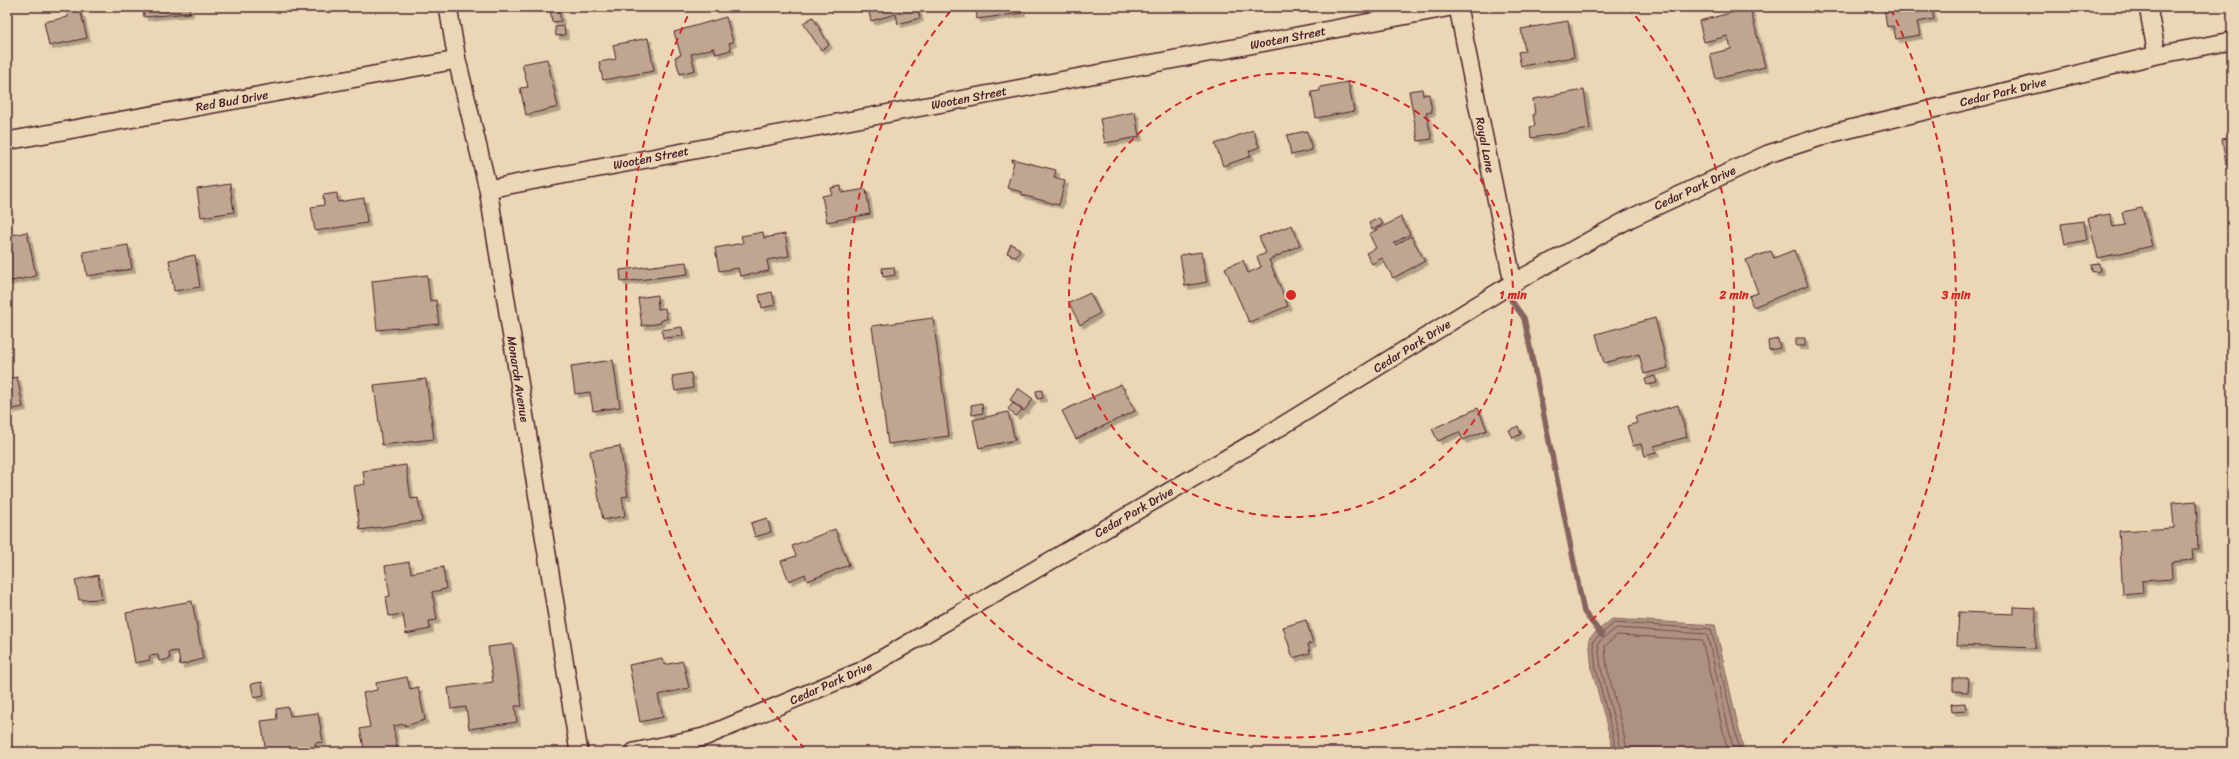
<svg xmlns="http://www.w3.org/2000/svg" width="2239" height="759" font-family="Sriracha,sans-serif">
<defs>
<filter id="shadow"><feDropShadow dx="3.5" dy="3.5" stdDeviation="0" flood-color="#0004"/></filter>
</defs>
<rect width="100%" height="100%" fill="#ebd7b5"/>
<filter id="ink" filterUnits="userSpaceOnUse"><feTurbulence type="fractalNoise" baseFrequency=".025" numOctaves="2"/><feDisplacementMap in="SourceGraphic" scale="8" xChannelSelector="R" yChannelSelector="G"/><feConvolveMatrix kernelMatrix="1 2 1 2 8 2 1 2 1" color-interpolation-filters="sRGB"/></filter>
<g filter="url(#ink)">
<path fill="#ad9181" stroke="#85635f" d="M1612 619 1715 625 1744 752H1614L1592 670 1589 638Z"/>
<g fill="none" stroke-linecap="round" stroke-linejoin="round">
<path stroke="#724d4d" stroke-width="1" d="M1617 752 1596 669 1593 641 1614 623 1711 629 1740 752
M1622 752 1601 668 1598 643 1616 628 1707 634 1734 752
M1628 752 1607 667 1605 646 1617 635 1702 640 1728 752"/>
<path stroke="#85635f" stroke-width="5.5" d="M1511 300 1524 318 1584 612 1602 635"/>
</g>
<path fill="#c0a691" stroke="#4a1f2b" filter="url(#shadow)" d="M66 7H77L79 14 81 13 87 38 49 46 44 22 68 17Z
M143 7H189L190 13 144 17Z
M558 7 561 21 552 22 550 9Z
M873 7H917L920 18 898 24 896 14 871 21 868 8Z
M976 7H1021L1022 13 977 19Z
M1884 7H1931L1934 19 1917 22 1920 35 1896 39 1893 26 1887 27Z
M1750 8 1765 67 1716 79 1710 54 1731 49 1728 36 1704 42 1699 21Z
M726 17 733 42 729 43 731 50 716 54 714 48 691 54 695 70 680 74 675 57 681 55 674 32Z
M813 17 829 45 821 50 803 23Z
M1568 21 1574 57 1521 66 1518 52 1525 51 1521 29Z
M564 26 565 35 556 36 555 27Z
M648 38 654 71 603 80 599 62 616 59 613 45Z
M547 59 558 107 526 115 520 88 528 87 522 64Z
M1348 82 1354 111 1316 118 1311 92 1320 91V87Z
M1422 89 1423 95 1429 94 1432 112 1426 113 1432 139 1418 141 1409 91Z
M1584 90 1590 129 1531 138 1530 127 1535 126 1533 115H1535L1533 99Z
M1135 112 1139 137 1105 143 1100 119Z
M1253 130 1259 147 1249 151 1251 156 1223 166 1215 144Z
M1307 131 1312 150 1291 155 1287 135Z
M2232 137V164L2226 165 2222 139Z
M1012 159 1056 170 1054 178 1065 181 1059 205 1022 195V192L1007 188 1014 162H1011Z
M230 184 234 212 201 217 197 189Z
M841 186 842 193 866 189 870 214 827 222 822 196 832 194 831 188Z
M337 193 338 202 364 198 367 223 315 231 311 207 324 205 323 195Z
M2142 208 2152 246 2098 258 2088 218 2110 214 2113 227 2125 225 2122 212Z
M1401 217 1410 234 1394 243 1396 245 1411 236 1425 261 1393 278 1382 258 1372 264 1366 253 1376 248 1369 234Z
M1379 218 1383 224 1372 230 1369 223Z
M2084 221 2087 240 2065 244 2061 224Z
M1292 225 1300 245 1269 260 1288 306 1249 322 1225 268 1243 260 1248 273 1261 267 1257 257 1266 253 1259 237Z
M27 232 36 276 7 282V236Z
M763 232 764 238 785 234 789 256 767 260 769 271 740 276 738 268 719 271 715 248 743 243 741 236Z
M1011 244 1020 249 1016 257 1007 253Z
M128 245 132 269 87 276 83 252Z
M1794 250 1808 285 1753 307 1749 296 1758 293 1746 260 1771 251 1774 258Z
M1201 252 1207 282 1185 286 1180 255Z
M195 255 200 287 174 291 169 260Z
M686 262 688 274 621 282 620 270Z
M2099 263 2100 271 2092 272 2091 264Z
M894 267 895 275 883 277 882 268Z
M427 275 430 301 436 300 439 324 377 330 372 281Z
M772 292 775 305 762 308 759 295Z
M1090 293 1100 313 1080 325 1069 303Z
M657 295 658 309 665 308 667 319 661 320V323L642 326 638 298Z
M933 318 949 436 888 444 872 326Z
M1655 318 1668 368 1644 374 1639 354 1604 363 1596 334Z
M682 327 683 336 663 338 662 330Z
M1796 338H1805V346H1796Z
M1778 339 1780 348 1769 350 1768 341Z
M613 360 620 407 593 411 590 392 575 394 571 366Z
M691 373 693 388 675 391 672 376Z
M1655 376 1657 383 1647 385 1645 379Z
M17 377 23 407 7 410V379Z
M426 379 434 439 382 445 374 385Z
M1121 384 1135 411 1076 439 1062 411Z
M1018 388 1033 399 1024 411 1010 400Z
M1042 390 1043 398 1037 399 1036 391Z
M982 403 983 413 972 415 971 405Z
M1013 403 1022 410 1016 416 1008 409Z
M1678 405 1687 437 1654 446 1656 453 1645 456 1641 444 1633 446 1627 426 1637 423 1635 417Z
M1478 408 1487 430 1463 440 1459 432 1438 441 1432 429Z
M1008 412 1015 440 979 448 973 420Z
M1518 426 1521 434 1513 438 1509 430Z
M620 446 628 496 622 497 625 516 603 520 590 451Z
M406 465 411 499 418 498 422 521 360 530 354 486 365 484 363 471Z
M2196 501 2198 549H2192L2193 560 2171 562 2172 579 2142 581 2143 593 2123 595 2119 531 2174 528 2172 503Z
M767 518 771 532 755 537 751 523Z
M835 529 849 565 807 581 805 574 789 581 781 561 796 556 792 546Z
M409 562 411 573 443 567 446 589 432 592 437 620 429 621 430 629 406 634 403 614 389 616 386 597 390 596 385 566Z
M98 575 102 599 79 600 75 580Z
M192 601 203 659 180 665 178 651 169 652 170 659 159 661 158 655 149 656 150 660 135 663 126 613Z
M2014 607 2036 608 2035 648 1957 645 1959 612 2014 614Z
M1306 620 1313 643 1308 644 1310 653 1293 658 1283 627Z
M513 644 522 706H515L517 722 469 729 466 707 451 709 448 688 493 682 488 647Z
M662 658 664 665 683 661 689 688 658 695 663 717 640 722 629 665Z
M407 677 410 689 418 687 425 720 405 726V724L393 726 397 749 365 752 360 729 370 727 363 693 377 690 376 683Z
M1953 678H1969L1968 692 1953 691Z
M262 682 264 696 254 698 251 684Z
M1965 703 1966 711 1952 712 1951 704Z
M288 707 290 716 318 713 323 742 315 743 316 752H266L261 721 277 719 276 709Z"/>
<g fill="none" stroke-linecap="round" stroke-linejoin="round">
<defs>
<path id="minor" d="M448 7 457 60 488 189 579 752
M1458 7 1513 283
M2148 7 2157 55
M7 141 457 60
M488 189 1451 7
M634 752 704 737 861 671 1277 429 1513 283 1629 219 1768 154 1833 133 2157 55 2232 41"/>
</defs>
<use href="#minor" stroke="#4a1f2b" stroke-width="20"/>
<use href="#minor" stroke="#ebd7b5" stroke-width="17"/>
</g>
</g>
<g fill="none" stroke="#d62828" stroke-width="2" stroke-dasharray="7 5">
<circle cx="1291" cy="295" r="222"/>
<path d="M1628 7A443 443 0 1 1 954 7"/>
<path d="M805 749A665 665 0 0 1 691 9M1891 9A665 665 0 0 1 1777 749"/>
</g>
<g text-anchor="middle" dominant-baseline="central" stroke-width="3" stroke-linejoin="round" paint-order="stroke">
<g font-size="12" fill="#4a1f2b" stroke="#ebd7b5">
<text transform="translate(1288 38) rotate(-11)">Wooten Street</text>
<text transform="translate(2003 92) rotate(-14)">Cedar Park Drive</text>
<text transform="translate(969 98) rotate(-11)">Wooten Street</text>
<text transform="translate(232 101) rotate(-10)">Red Bud Drive</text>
<text transform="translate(1485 145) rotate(79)">Royal Lane</text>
<text transform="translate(651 158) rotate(-11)">Wooten Street</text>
<text transform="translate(1695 188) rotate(-25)">Cedar Park Drive</text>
<text transform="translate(1412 346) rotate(-32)">Cedar Park Drive</text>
<text transform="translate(518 379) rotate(81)">Monarch Avenue</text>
<text transform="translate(1134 512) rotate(-30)">Cedar Park Drive</text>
<text transform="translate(831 683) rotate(-24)">Cedar Park Drive</text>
</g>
</g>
<circle cx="1291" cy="295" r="6" fill="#d62828" stroke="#ebd7b5" stroke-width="2"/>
<g font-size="12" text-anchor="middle" font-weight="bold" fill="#d62828" stroke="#ebd7b5" stroke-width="3" stroke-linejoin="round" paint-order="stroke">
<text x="1513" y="299">1 min</text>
<text x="1734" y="299">2 min</text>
<text x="1956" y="299">3 min</text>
</g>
<rect width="2239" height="759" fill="none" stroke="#ebd7b5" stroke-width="24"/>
<rect x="12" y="12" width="2215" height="735" fill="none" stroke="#4a1f2b" stroke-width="1.5" filter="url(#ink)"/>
</svg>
